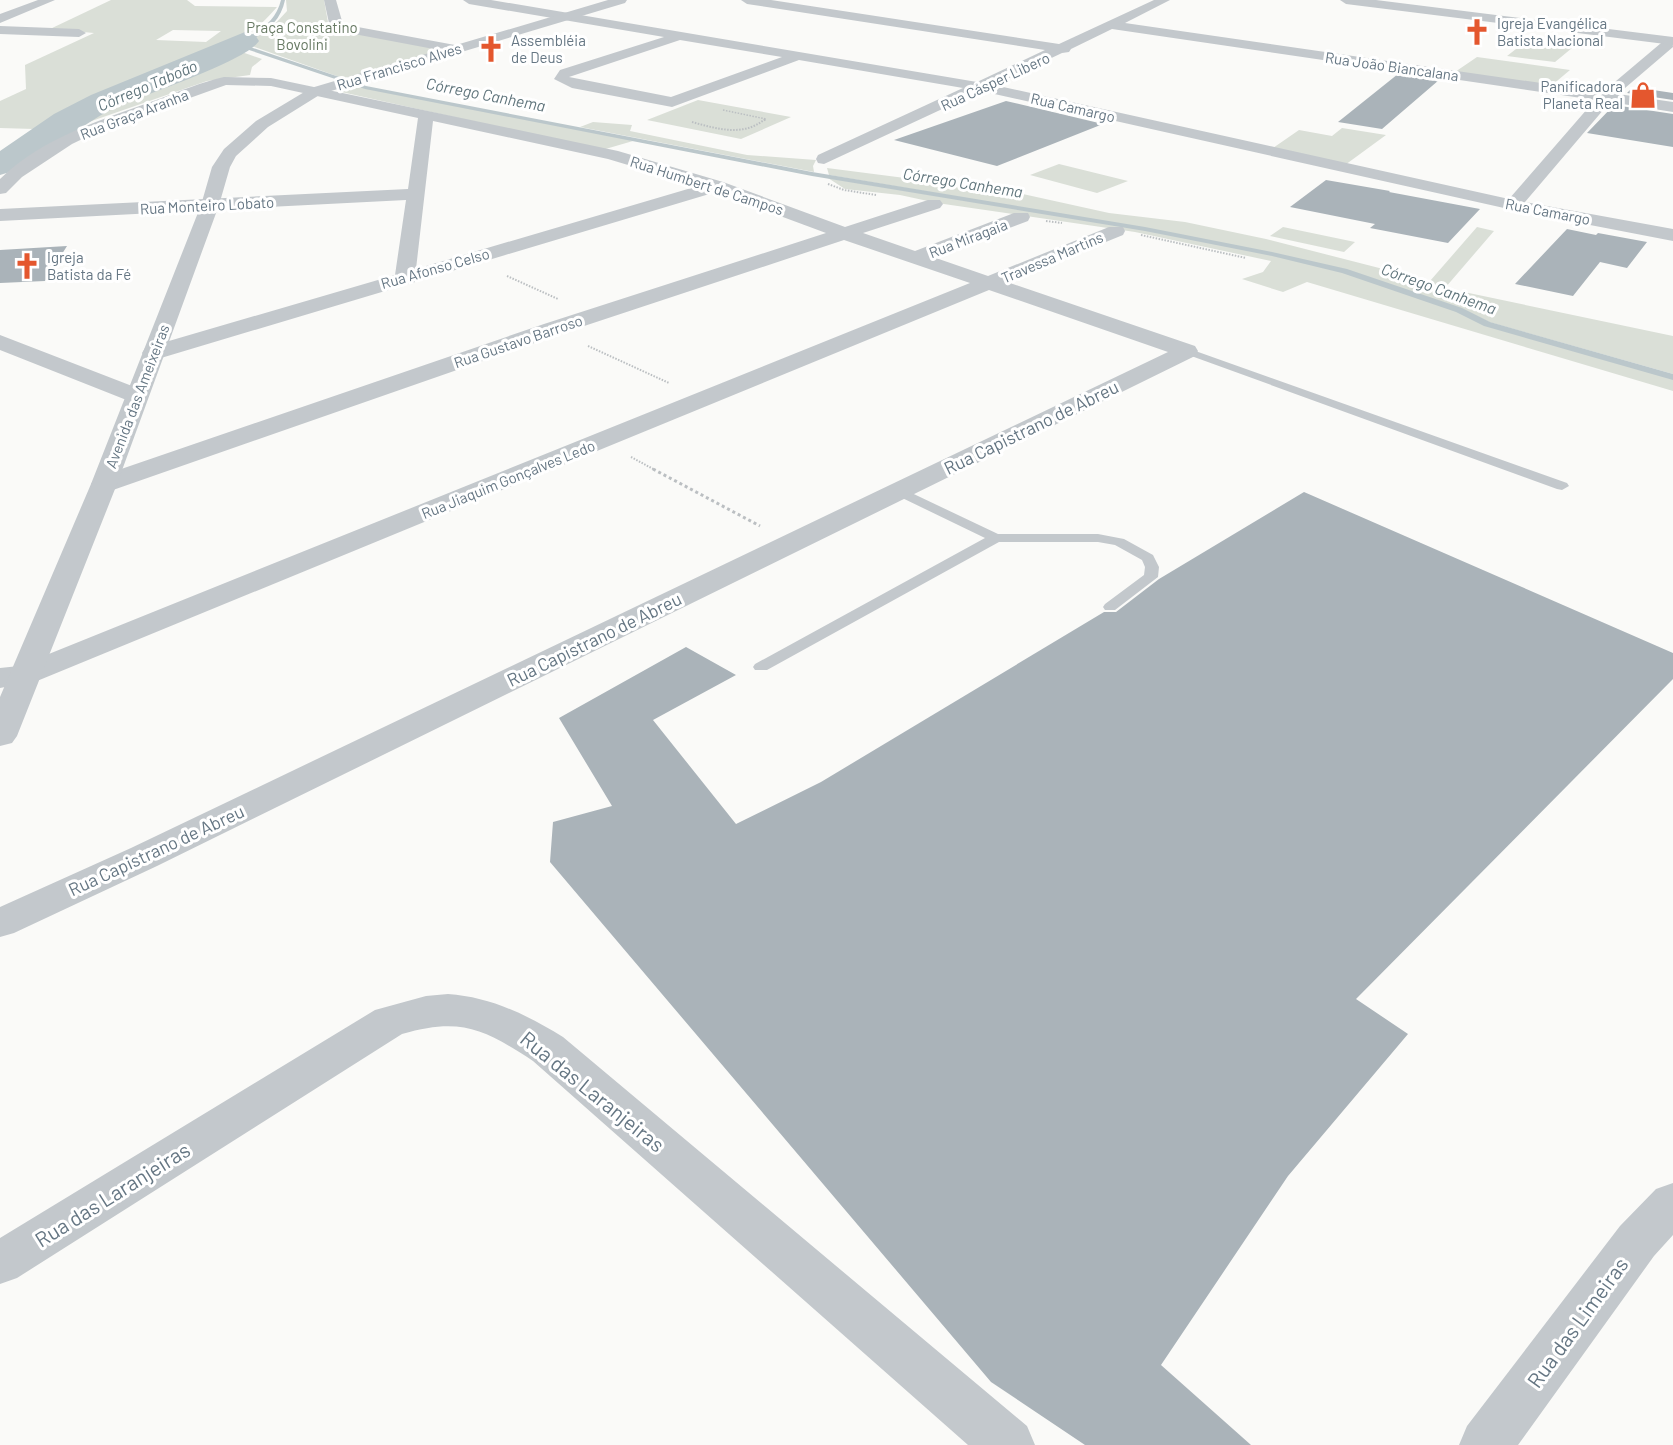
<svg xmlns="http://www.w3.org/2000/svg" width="1673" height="1445" font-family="Barlow,sans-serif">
<rect width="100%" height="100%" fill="#fafaf8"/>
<path fill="#dadfd7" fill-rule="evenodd" d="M111 0H187L195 6 277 7C254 33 235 48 201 57L34 129 0 128V101L26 89 25 65 94 33 50 29ZM173 30 220 31H221L206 42 156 40Z
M286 0H324L329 28 447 50 345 79 252 46 251 40 274 25 287 11Z
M1525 42 1572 48 1555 62 1507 56Z
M239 51 262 59 252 67 250 75 207 81 83 124 85 119 152 86Z
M1477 57 1570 70 1551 86 1455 72Z
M353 86 618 137 633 141 602 150 337 91Z
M698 100 791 117 741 139 647 120Z
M593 122 632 125 630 131 747 155 816 160 813 166 814 172 580 127Z
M1342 128 1386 135 1345 165 1273 148 1299 130 1332 136Z
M1059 164 1128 181 1097 193 1030 175Z
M827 168 1014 192 1109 213 1185 222 1266 239 1430 281 1477 227 1494 231 1445 288 1673 336V374L1489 322 1460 308 1344 269 1143 228 829 175Z
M828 178 1145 230 1271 255 1342 272 1455 310 1485 325 1673 379V391L1307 282 1283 292 1242 279 1263 272 1271 261 1135 232 937 203 900 195 845 189Z
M1283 227 1355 242 1344 252 1270 236Z"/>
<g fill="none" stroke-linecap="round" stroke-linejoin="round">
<path fill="#bbc7cb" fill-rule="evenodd" d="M281 0H285C281 21 266 32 248 42L250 47 366 86 812 172 1145 227 1272 252 1347 269 1462 308 1490 322 1673 374V380L1484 326 1456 312 1342 273 1272 256 1145 231 812 176 365 89 246 49 243 40C261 30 276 21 281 0Z"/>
<path fill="#bbc7cb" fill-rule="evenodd" d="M245 32 255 35 259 41C245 62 143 95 114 108 75 127 40 165 0 175V151L54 114 91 95Z"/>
</g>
<path fill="#aab3b9" d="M1398 74 1439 80 1382 129 1338 122Z
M1633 87 1673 93V100L1627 93Z
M1006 101 1103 124 997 166 894 140Z
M1614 105 1673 114V147L1587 133Z
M1326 180 1390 191 1389 192 1480 209 1448 243 1370 228 1375 224 1290 207Z
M1567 229 1596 235 1598 233 1647 242 1627 268 1600 262 1573 296 1515 284Z
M67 246 45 281 0 283V250Z
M1304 492 1673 653V679L1356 999 1408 1034 1288 1176 1161 1365 1251 1445H1085L991 1382 550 862 553 822 612 806 559 718 686 647 736 675 653 720 736 824 821 782 1104 612H1116L1159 579Z"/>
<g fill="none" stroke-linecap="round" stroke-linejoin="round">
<path stroke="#bbbfc2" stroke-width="1.5" stroke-dasharray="1.5 1.5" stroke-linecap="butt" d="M723 110 766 119 764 121"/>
<path stroke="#bbbfc2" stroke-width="2" stroke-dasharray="1.5 1.5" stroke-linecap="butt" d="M692 122C717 129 744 137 765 119
M828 184 844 190 876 195
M1046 221 1062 223
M1141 235 1246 258
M507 276 558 299
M588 346 669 383
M631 457 655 470"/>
<path stroke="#bbbfc2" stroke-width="3" stroke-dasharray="3 3" stroke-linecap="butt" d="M653 469 760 526"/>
<path fill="#c3c8cc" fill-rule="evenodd" d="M1187 348 1567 483 1569 486 1562 490 1557 489 1183 353V349Z
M899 487 998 534H1098L1124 539 1153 555 1159 567 1158 577 1115 610H1105L1103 607 1105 604 1144 575 1145 567 1142 560 1115 545 1098 542H999L767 670H755L753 667 755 664 985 538 894 494 892 491 894 488Z"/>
<path fill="#c3c8cc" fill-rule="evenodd" d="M38 0H55L0 23V14Z
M324 0H336L342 21 347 25 455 45 462 49 455 53 338 31 329 23Z
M463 0H491L977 82 1045 50 747 4 741 0H771L1059 44 1154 0H1170L1125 23 1603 92 1667 38 1672 37 1673 47 1618 94 1673 102V112L1610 102 1525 202 1673 229V241L1513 210 981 91 824 164 818 163 816 159 818 155 963 88 799 60 672 107 572 88 554 79 560 70 664 37 469 4ZM1112 29 1595 100 1509 199 994 85 1062 53 1069 52 1071 49ZM680 40 782 57 671 97 569 77Z
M0 26 79 29 86 33 79 37 0 34Z
M224 77 271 78 618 151 723 182 845 227 928 200H940L943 204 940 208 863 233 915 251 1014 213H1028L1030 217 1028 221 933 257 988 276 1109 227H1123L1125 231 1123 235 1007 282 1195 346 1198 351 1195 356 157 866 14 933 0 937V907L131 848 1168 352 989 290 37 681 0 688V668L19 666 970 283 844 240 560 334 113 490 104 492 95 490 91 484 95 478 544 324 826 233 716 192 161 358 153 360 145 358 142 353 145 348 395 275 406 200 0 221V209L408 189 418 118 271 86 226 85 101 130 72 144 22 177 6 193 0 194V179C43 137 104 119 159 99 180 91 202 82 224 77ZM433 121 608 159 698 186 416 269Z
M0 335 145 391 149 396 145 401 137 403 129 401 0 350Z
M448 994C491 997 527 1015 563 1037L1027 1426 1035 1445H968L533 1061C484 1029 461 1017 402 1034L17 1278 0 1284V1238L375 1010 426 996Z
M1673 1183V1235L1654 1256 1518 1445H1459L1467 1426 1620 1226 1656 1189Z"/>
<path fill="#c3c8cc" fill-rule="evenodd" d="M608 0H627L625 3 321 94 268 127 236 156 230 167 219 205 117 484 17 736 12 743 0 746V697L91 484 201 205 212 167 224 149 256 121 311 88Z
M1340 0H1376L1673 37V45L1346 4Z"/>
</g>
<defs>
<symbol id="church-bare" viewBox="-9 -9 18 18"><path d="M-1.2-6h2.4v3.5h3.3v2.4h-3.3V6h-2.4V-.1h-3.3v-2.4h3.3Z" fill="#e4572e" stroke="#fff" stroke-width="2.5" paint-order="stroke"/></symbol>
<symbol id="shop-bare" viewBox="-9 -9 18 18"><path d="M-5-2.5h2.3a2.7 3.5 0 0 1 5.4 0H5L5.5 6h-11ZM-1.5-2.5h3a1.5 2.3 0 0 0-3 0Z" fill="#e4572e" stroke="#fff" stroke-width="2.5" paint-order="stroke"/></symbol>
</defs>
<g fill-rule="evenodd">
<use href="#church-bare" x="1458" y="13" width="38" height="38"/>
<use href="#church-bare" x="472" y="30" width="38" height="38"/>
<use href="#shop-bare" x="1624" y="76" width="38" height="38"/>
<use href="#church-bare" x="8" y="247" width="38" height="38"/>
</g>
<g text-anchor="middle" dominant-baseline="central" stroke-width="6" stroke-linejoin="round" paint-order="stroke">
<g font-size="15" fill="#657683" stroke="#fff" text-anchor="start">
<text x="1497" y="23">Igreja Evangélica<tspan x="1497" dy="17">Batista Nacional</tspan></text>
<text x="511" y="40">Assembléia<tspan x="511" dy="17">de Deus</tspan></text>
<text x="1623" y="86" text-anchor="end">Panificadora<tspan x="1623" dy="17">Planeta Real</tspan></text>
<text x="47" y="257">Igreja<tspan x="47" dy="17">Batista da Fé</tspan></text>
</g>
<g font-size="15" fill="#687a64" stroke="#fff">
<text x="302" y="27">Praça Constatino<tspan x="302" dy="17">Bovolini</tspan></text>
</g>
<g font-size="15" fill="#657683" stroke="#fff">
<text transform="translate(399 66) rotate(-17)">Rua Francisco Alves</text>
<text transform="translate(1392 66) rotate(8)">Rua João Biancalana</text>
<text transform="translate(995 81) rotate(-25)">Rua Cásper Libero</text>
<text transform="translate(1073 107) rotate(13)">Rua Camargo</text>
<text transform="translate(134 114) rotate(-21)">Rua Graça Aranha</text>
<text transform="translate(707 185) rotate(18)">Rua Humbert de Campos</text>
<text transform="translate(207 205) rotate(-3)">Rua Monteiro Lobato</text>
<text transform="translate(1548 211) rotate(11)">Rua Camargo</text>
<text transform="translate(968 238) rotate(-21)">Rua Miragaia</text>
<text transform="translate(1052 257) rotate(-23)">Travessa Martins</text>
<text transform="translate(435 268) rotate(-16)">Rua Afonso Celso</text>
<text transform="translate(518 341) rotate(-19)">Rua Gustavo Barroso</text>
<text transform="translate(137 396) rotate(-69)">Avenida das Ameixeiras</text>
<text transform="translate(508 479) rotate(-22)">Rua Jiaquim Gonçalves Ledo</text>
</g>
<g font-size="16" font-style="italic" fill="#60757c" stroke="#fff">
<text transform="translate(147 85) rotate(-23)">Córrego Taboão</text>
<text transform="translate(486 94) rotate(11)">Córrego Canhema</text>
<text transform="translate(963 182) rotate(9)">Córrego Canhema</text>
<text transform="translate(1439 288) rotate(20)">Córrego Canhema</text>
</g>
<g font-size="18" fill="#657683" stroke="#fff">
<text transform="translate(1031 427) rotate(-26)">Rua Capistrano de Abreu</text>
<text transform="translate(594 639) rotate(-26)">Rua Capistrano de Abreu</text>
<text transform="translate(156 850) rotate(-25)">Rua Capistrano de Abreu</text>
</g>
<g font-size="21" fill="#657683" stroke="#fff">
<text transform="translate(593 1091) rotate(39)">Rua das Laranjeiras</text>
<text transform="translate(112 1194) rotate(-32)">Rua das Laranjeiras</text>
<text transform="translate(1577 1322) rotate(-54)">Rua das Limeiras</text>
</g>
</g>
</svg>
